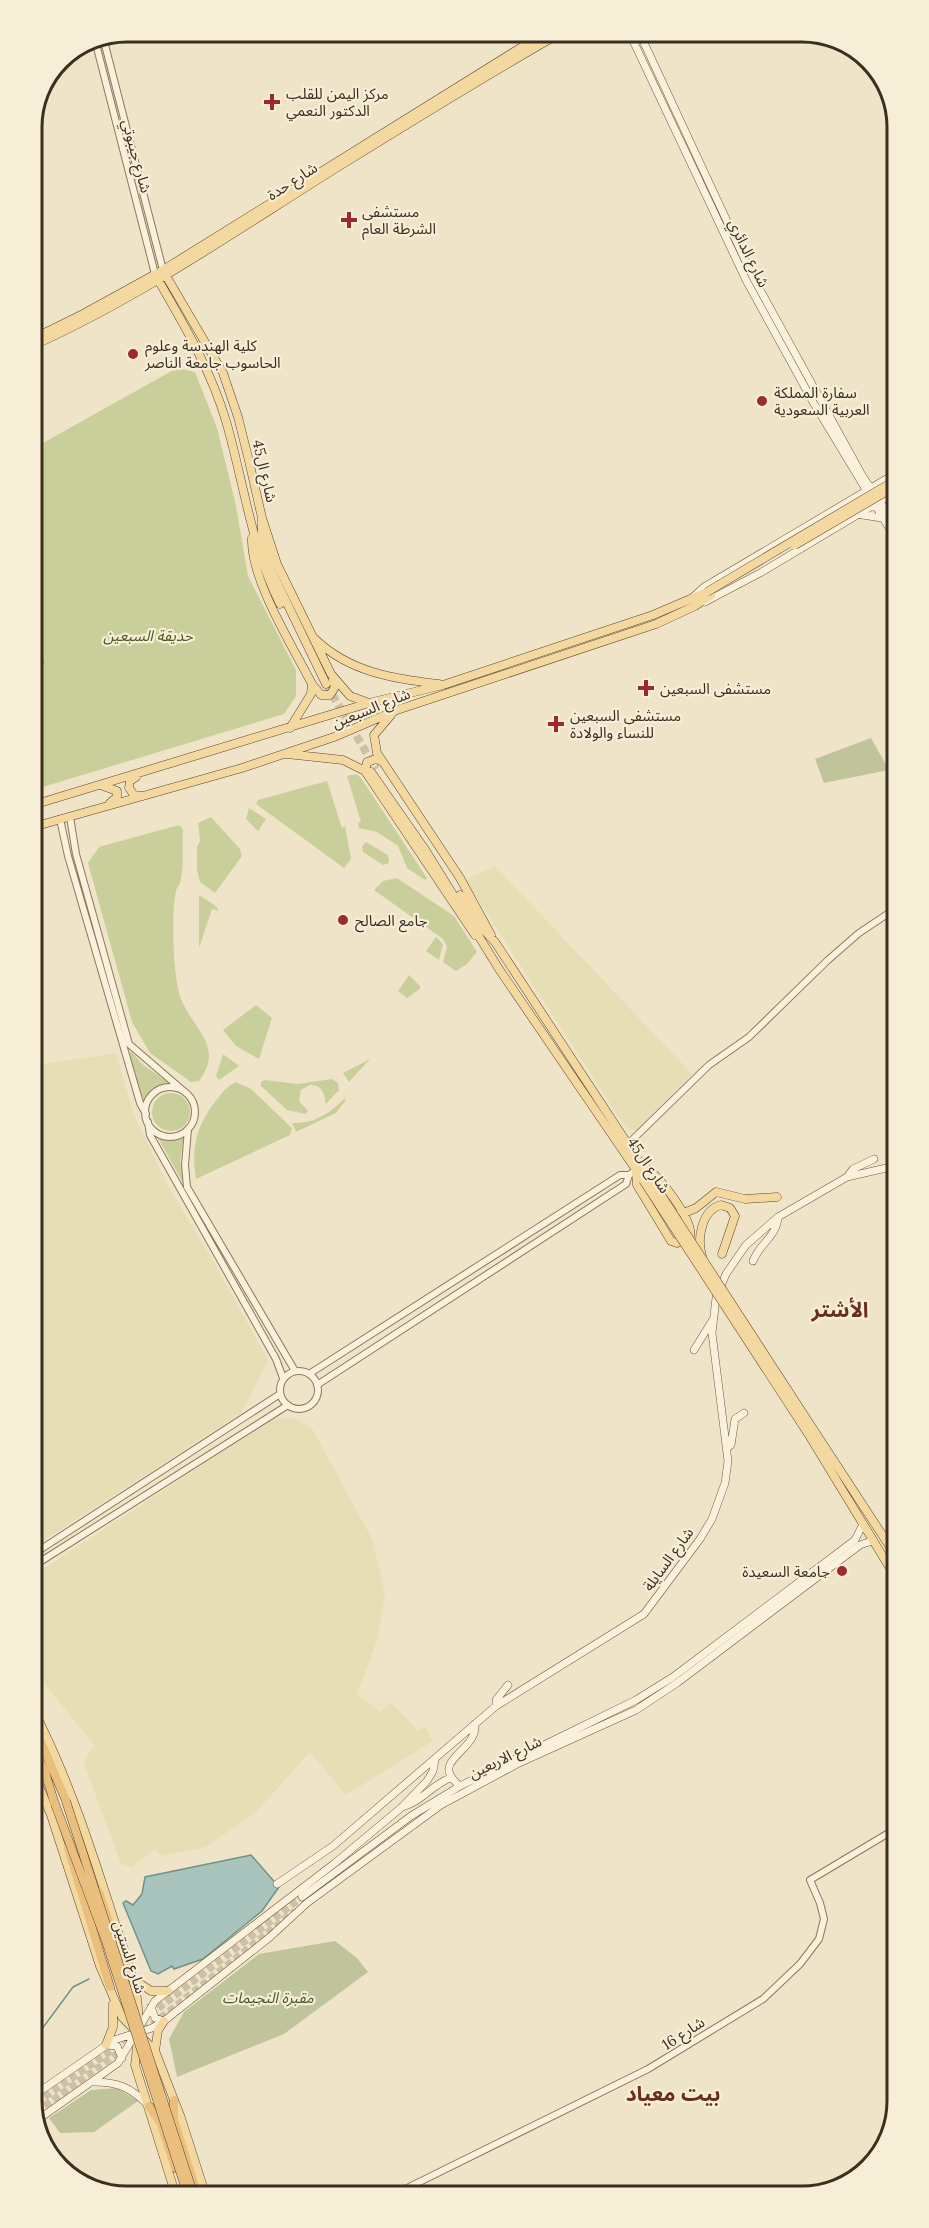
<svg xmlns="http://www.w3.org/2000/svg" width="929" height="2228" font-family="Lora,'Noto Sans Arabic',serif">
<rect width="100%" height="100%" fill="#f0e4c8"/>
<path fill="#e6deb5" d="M495 866 692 1074 638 1130 628 1129 624 1125 465 880Z
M116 1053 134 1115 168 1186 215 1264 268 1360 241 1413 35 1546 34 1066Z
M295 1418 313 1430 372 1539 385 1595 377 1640 357 1694 380 1712 391 1703 417 1730 426 1727 433 1741 346 1795 310 1752 256 1812 206 1847 161 1856 155 1849 132 1867 121 1864 84 1764 87 1755 95 1746 35 1672V1574L273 1419Z"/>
<path fill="#c9cf9b" d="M177 368 195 372 217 428 236 506 248 576 296 670V696L284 714 33 790 32 449Z
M356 774 361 778 427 878 425 880 407 868 398 846 377 832 359 828 358 823 361 822 347 776Z
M327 781 342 828 345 826 351 859 344 868 256 804 258 800Z
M249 808 266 819 258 831 246 819Z
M211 817 240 849 242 856 215 893 200 882 197 870V847L200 841 198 823Z
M179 825 183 829C182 845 184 863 181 879 181 884 177 886 176 891 171 915 173 973 180 996 191 1029 226 1045 199 1081L191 1082 150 1053 132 1022 88 863 99 847Z
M366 842 388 855 389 863 383 865 363 852 362 846Z
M397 878 454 916 477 952 467 964 456 971 443 962 447 947 443 939 374 890 383 881Z
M199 895 217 907 218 911 212 909 199 948Z
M436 937 443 944 439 960 426 951Z
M409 975 420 986V989L407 998 398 991Z
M256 1005 272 1018 259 1059 236 1046 223 1030Z
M132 1052 142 1064 172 1085 159 1087 144 1102 129 1053Z
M223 1054 239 1066 219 1080 216 1076Z
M370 1059 349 1082 343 1073Z
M332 1079 338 1083 339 1090 326 1104C324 1094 323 1085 310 1085L301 1090 299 1101 308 1111 305 1114 287 1110 261 1086V1082L265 1080 298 1084Z
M236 1082 251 1089 292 1128 290 1135 196 1179C191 1149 196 1126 215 1102 221 1094 227 1086 236 1082Z
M152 1112a19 19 0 1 1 38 0a19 19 0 1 1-38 0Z
M344 1099 346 1100 336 1113 296 1132 292 1123C315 1123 327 1115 344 1099Z
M156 1134 169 1139 184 1136 180 1161 183 1183Z"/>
<path fill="#bfc49a" d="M871 738 889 770 824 783 815 759Z
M335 1941 357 1958 368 1972 284 2034 177 2077 169 2039 184 2012 259 1954Z
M117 2088 138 2101 94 2132 60 2133 49 2118 91 2090Z"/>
<path fill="#a9c4bc" stroke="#6f938a" stroke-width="1.5" d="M33 642C43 651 48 667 35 677L33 674 36 671Z
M251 1855 279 1887 262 1911 203 1959 174 1969 172 1966 158 1974 151 1971 123 1903 126 1901 133 1905 142 1894 145 1877Z"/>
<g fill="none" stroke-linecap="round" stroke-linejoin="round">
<path stroke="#6f938a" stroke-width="1.5" d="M36 2037 73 1987 89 1979"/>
<path stroke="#ccc0a6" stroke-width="7" stroke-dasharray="7 3.5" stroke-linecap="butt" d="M150 2015 302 1897
M144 2031 295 1911
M36 2103 107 2054 126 2037
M36 2112 122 2050"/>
<path stroke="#ccc0a6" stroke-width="8" stroke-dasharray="8 4" stroke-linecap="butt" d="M326 684 376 769"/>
<defs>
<path id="tertiary" d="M104 41 163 270
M96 44 155 274
M70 817 76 854 129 1044 186 1093
M60 819 68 856 140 1103 146 1114
M145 1112a25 25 0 1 1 50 0a25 25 0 1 1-50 0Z
M148 1122 150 1135 276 1359 283 1378
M188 1129 185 1165 187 1187 295 1371
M626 1146 709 1065 749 1037 828 960 859 933 895 909
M280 1390a19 19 0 1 1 38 0a19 19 0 1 1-38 0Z
M309 1374 620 1175H629
M317 1385 626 1184 629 1175 636 1170
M35 1553 280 1394
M35 1565 288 1405
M395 2194 648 2069 763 1999 800 1964 819 1939 824 1919 820 1903 810 1880 897 1828"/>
<path id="secondary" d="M629 32 746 280 813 402 894 536
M639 32 753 277 863 477 894 522
M856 514 882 518
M693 597 704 587 893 475
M705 602 760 573 894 493
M847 1177 853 1169 874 1159
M753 1261C760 1243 777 1236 778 1217
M694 1350 712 1321
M727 1448 731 1445 735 1419 744 1413
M496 1706V1700L508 1685
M460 1786C427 1760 478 1752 475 1724
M402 1807C420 1803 432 1785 450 1778
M277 1884 333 1846 496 1706 644 1614 700 1539 712 1519 725 1483 728 1461 712 1333 716 1298 726 1274 746 1245 778 1217 847 1177 895 1166
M302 1897 411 1816 460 1786 636 1700 673 1677 855 1540 862 1526
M151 2007 155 2018 164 2021
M106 2045 117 2046 122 2058
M93 2082C118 2082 130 2087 148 2105
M36 2094 114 2040 152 2028 164 2021 270 1937 307 1903 441 1805 519 1763 636 1710 677 1683 860 1545 872 1541
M36 2121 118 2063 155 2001 335 1863 402 1807 427 1781 433 1771 435 1760"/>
<path id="primary" d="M165 274 223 373 238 417 249 461 262 518V542L270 568 326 684
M157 278C183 323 211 370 226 421 244 483 251 546 280 604
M32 339 83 314 163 270 546 32
M32 346C139 298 234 232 333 170 409 123 485 76 562 32
M263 521 277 564 331 674 350 696 369 703
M252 538C250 579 293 647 312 684L311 694 290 728
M315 639C349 672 394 679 439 684
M312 684 321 695H330L335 687 333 680
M391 715 374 735 377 753 460 878 491 935
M287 754 343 760 365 771 475 935
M365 771 367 762 376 759 381 761
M371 772 426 851 499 969 643 1180
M136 777 130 781 129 788 134 795 141 796
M103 786 117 791V797L110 803
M33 805 369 703 443 685 653 615 707 592
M33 827 242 768 334 737 397 710 656 624 695 606 711 595
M460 895 482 928 495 942 648 1175
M636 1172 637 1185 671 1241 677 1243 690 1236C694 1221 659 1175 646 1168
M681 1211 684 1213 696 1208 716 1192 745 1199 777 1197
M702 1256C697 1240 701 1210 721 1205L730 1208 735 1216 722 1254
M813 1429 896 1556
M807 1432 896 1578
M35 1713C69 1780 92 1851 115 1923 125 1954 140 1988 138 2021
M36 1779 51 1815 100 1966 122 2017 155 2051 181 2118 206 2196
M133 1979 151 1991H168
M138 2039 135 2065 176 2196
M106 2045 113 2027V2004
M155 2051 158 2030 164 2021"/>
<path id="trunk" d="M35 1729 68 1805
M36 1753 45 1772 56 1808
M68 1848 110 1987
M99 1892 122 1960 133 1979
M174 2100V2120L198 2196
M149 2106 161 2124 175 2168"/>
</defs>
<use href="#tertiary" stroke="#8d765c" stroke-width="8"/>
<use href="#secondary" stroke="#6f573f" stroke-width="8"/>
<use href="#primary" stroke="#5b4430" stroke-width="9"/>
<use href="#trunk" stroke="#5b4430" stroke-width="9"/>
<use href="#tertiary" stroke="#faf1dc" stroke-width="6"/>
<use href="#secondary" stroke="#faf1dc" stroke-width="7"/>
<use href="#primary" stroke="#f3d9a0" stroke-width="8"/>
<use href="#trunk" stroke="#eabe7c" stroke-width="8"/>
<defs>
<path id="primary-bridge" d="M795 545 894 487
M707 592 894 481
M648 1175 813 1429
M643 1180 807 1432"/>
<path id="trunk-bridge" d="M66 1801 194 2196
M55 1804 106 1941 188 2196"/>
</defs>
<use href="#primary-bridge" stroke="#5b4430" stroke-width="9" stroke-linecap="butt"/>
<use href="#trunk-bridge" stroke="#5b4430" stroke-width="9" stroke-linecap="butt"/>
<use href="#primary-bridge" stroke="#f3d9a0" stroke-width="8"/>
<use href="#trunk-bridge" stroke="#eabe7c" stroke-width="8"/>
</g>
<g fill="#9e2a2b" stroke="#f7eed8" stroke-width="2">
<path d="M269 93h6v6h6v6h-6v6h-6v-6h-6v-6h6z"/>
<path d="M346 211h6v6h6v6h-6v6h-6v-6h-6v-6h6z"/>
<circle cx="133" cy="354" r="6"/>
<circle cx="762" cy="401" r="6"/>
<path d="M643 679h6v6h6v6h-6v6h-6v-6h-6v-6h6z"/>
<path d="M553 715h6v6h6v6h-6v6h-6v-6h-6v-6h6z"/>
<circle cx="343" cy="920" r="6"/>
<circle cx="842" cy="1571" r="6"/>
</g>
<g text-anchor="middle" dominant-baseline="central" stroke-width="4.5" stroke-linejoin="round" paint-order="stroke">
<g font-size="15" fill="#3d2e20" stroke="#f7eed8" text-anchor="start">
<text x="286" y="93">مركز اليمن للقلب<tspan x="286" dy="17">الدكتور النعمي</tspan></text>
<text x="362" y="211">مستشفى<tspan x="362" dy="17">الشرطة العام</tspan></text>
<text x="145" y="345">كلية الهندسة وعلوم<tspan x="145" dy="17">الحاسوب جامعة الناصر</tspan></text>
<text x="774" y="392">سفارة المملكة<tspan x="774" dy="17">العربية السعودية</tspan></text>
<text x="660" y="688">مستشفى السبعين</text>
<text x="570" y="715">مستشفى السبعين<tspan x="570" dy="17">للنساء والولادة</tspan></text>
<text x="355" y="920">جامع الصالح</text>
<text x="830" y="1571" text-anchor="end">جامعة السعيدة</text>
</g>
<g font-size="15" fill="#3d2e20" stroke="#f7eed8">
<text transform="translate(137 156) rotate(75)">شارع جيبوتي</text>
<text transform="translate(292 181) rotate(-33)">شارع حدة</text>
<text transform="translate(749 253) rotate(64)">شارع الدائري</text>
<text transform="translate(265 471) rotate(77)">شارع ال45</text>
<text transform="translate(371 708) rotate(-22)">شارع السبعين</text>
<text transform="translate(649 1165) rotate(56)">شارع ال45</text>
<text transform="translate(668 1559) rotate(-54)">شارع السايلة</text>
<text transform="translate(505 1757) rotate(-26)">شارع الاربعين</text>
<text transform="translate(130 1957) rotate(72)">شارع الستين</text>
<text transform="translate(683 2033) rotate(-33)">شارع 16</text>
</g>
<g font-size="15" font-style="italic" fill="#4d5a26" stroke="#f7eed8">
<text x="148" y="635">حديقة السبعين</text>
<text x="268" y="1997">مقبرة النجيمات</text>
</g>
<g font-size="21" font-weight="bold" fill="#6b2e1e" stroke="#f7eed8">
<text x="840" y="1309">الأشتر</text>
<text x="673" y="2093">بيت معياد</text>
</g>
</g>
<path d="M0 0H929V2228H0ZM127 42H802A85 85 0 0 1 887 127V2101A85 85 0 0 1 802 2186H127A85 85 0 0 1 42 2101V127A85 85 0 0 1 127 42Z" fill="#f7eed8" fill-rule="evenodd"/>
<path fill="none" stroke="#3d2e20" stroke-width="3" d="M127 42H802A85 85 0 0 1 887 127V2101A85 85 0 0 1 802 2186H127A85 85 0 0 1 42 2101V127A85 85 0 0 1 127 42Z"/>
</svg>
